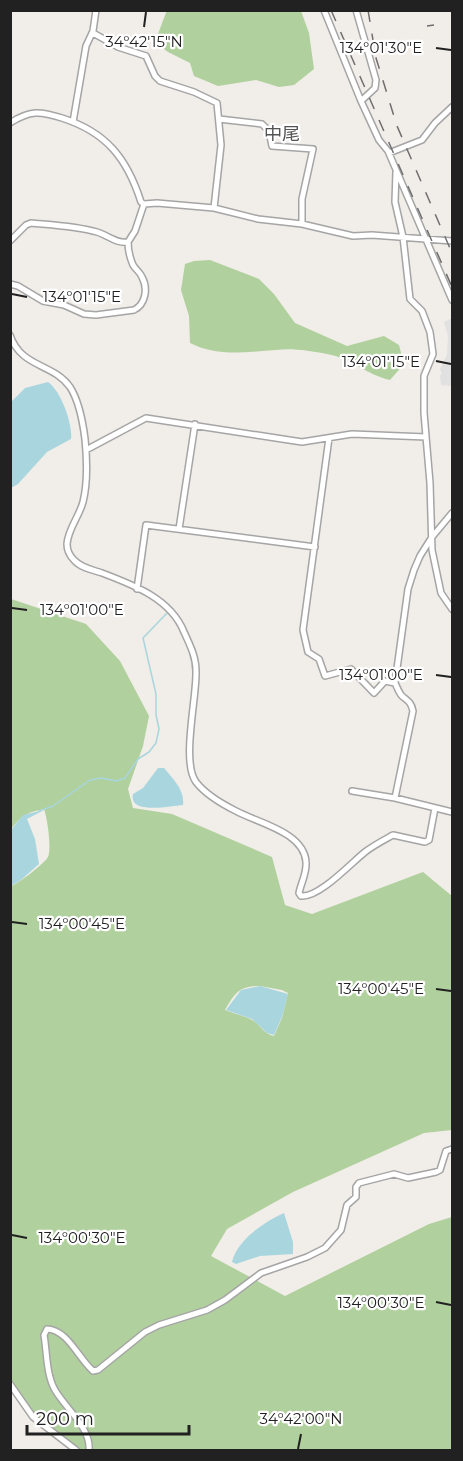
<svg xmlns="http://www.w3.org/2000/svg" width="463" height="1461" font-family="Montserrat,'Noto Sans JP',sans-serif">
<rect width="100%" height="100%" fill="#f1ede8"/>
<path fill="#b0d09d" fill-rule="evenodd" d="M167 10 301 11 309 33 314 69 294 85 279 87 256 80 218 86 194 76 190 63 168 52 155 42Z
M194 261 210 260 259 279 274 294 295 323 347 346 384 336 399 345 404 364 390 380C367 375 351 358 327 354 311 351 292 348 276 350 246 352 218 357 190 343L189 316 181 290 185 264Z
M11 599 86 624 120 661 149 716 143 746 128 789 133 808 172 814 272 857 285 905 312 914 423 872 452 896V1130L424 1133 293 1192 227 1229 211 1256 285 1296 429 1224 452 1217V1450H79L30 1412 10 1381V887C19 883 44 864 48 857 52 848 47 817 44 809 25 813 23 815 11 829ZM260 986 282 990 288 993 282 1018 274 1036C264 1034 261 1026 254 1021 244 1015 234 1014 225 1010 235 993 239 986 260 986Z"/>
<path fill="#e1e1e1" d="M450 319H452V386L441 385 440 375 442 374 440 369 447 355 448 336 444 322Z"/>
<path fill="#a9d6de" d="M48 382C61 391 73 424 71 439L47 452 18 484 11 488V402L25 388Z
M158 768H164C173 779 185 790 183 805 171 806 128 815 133 794L143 788Z
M44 810 27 819 35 839 39 864 21 880 11 886V830L23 815Z
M260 986 288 994 282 1017 274 1035 267 1033 252 1019 226 1010 241 990Z
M284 1213 293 1242V1254L260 1256 236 1264 232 1262C237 1240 264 1222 284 1213Z"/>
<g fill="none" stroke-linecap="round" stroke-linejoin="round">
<path stroke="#a9d6de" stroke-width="1.5" d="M39 811 53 806 90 780 101 778 116 781 125 778 138 759 149 752 156 743 159 729 156 715V694L143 638 168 612"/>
<defs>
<path id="street" d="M324 10 361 101
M356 10 376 80 375 88 361 101 379 140 388 151 452 300
M93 33 118 47 146 56 155 76 160 81 194 92 217 103 221 145 214 208
M219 119 262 124 269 131 272 146 313 149 302 199V224
M73 122 86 46 93 31 96 10
M10 123C30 110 40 111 62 118 106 132 127 158 141 202L144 204
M389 153 422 140 435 123 452 107
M396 172 395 202 403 237 410 299 422 311 430 332 433 354 424 376V413L430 483 432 550 441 593 452 609
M144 204 157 203 214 208 258 219 302 224 353 236 372 235 452 241
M10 241 26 225 31 223C53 225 76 226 97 232 107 235 117 244 128 242
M10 284 18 286 43 301 64 305 84 314 96 315 134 310C146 304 148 288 142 277 140 272 136 270 133 265 130 258 128 250 128 242L135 231 144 204
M10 335C21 368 53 363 70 387 79 401 83 423 85 439 87 459 88 482 83 502 79 517 68 529 67 544 67 550 70 556 74 560 81 568 93 570 102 573 134 585 171 599 184 632 190 645 196 657 196 671 197 697 181 762 196 782 206 795 222 804 236 811 258 823 304 832 306 862 307 873 301 883 299 893L301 896C319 898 351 863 365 852 374 845 384 840 393 835L425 842 429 840 435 808
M329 438 303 630 308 652 319 659 325 676 351 669 374 693 385 681 395 683
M86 450 146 418 302 442 352 434 426 437
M179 529 195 424
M137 589 146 525 315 547
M352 791 395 798 452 812
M395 798 413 711C411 702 408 701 402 696 399 693 397 687 395 683L408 589 414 570 420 556 432 537 452 513
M10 1384 33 1417 76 1450
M89 1450C91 1428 66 1409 55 1390 46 1374 47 1352 44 1335L47 1329C68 1330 78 1358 93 1371L98 1370 145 1332 159 1325 207 1310 225 1300 261 1273 307 1257 325 1248 341 1230 347 1205 356 1197V1187L359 1183 394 1174 408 1178 436 1172 440 1170 446 1151 452 1149"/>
</defs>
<use href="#street" stroke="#a5a5a5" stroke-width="8"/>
<use href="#street" stroke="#fff" stroke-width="5"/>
<path stroke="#6f6f6f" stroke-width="1.5" stroke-dasharray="12 12" stroke-linecap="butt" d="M331 10 452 287
M368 10 376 58 397 126 452 253
M427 26 434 25"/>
</g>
<path fill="none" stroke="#212121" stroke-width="2" d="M144 27 146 12M436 48 451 50M12 294 27 297M436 361 451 364M12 608 27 610M436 675 451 677M12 922 27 924M436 989 451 991M12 1235 27 1238M436 1302 451 1305M298 1449 301 1434"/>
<g text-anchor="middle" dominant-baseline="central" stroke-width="4.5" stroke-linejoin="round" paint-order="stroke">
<g font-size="18" fill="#545454" stroke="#fff">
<text x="282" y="134">中尾</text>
</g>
</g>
<g font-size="15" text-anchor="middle" fill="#212121" stroke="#fff" stroke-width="4.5" stroke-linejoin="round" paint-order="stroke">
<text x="144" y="47">34°42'15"N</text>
<text x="381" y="53">134°01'30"E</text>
<text x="82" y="302">134°01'15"E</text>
<text x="381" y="367">134°01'15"E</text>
<text x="82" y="615">134°01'00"E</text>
<text x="381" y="680">134°01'00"E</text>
<text x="82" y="929">134°00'45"E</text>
<text x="381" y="994">134°00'45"E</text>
<text x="82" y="1243">134°00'30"E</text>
<text x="381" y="1308">134°00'30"E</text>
<text x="301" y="1424">34°42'00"N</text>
</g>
<rect width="463" height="1461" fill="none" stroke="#212121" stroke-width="24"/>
<path d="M27 1425v9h162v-9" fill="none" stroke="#212121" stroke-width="3"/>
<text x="36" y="1425" font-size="18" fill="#212121" stroke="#ffffff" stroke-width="4.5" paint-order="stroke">200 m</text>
</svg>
